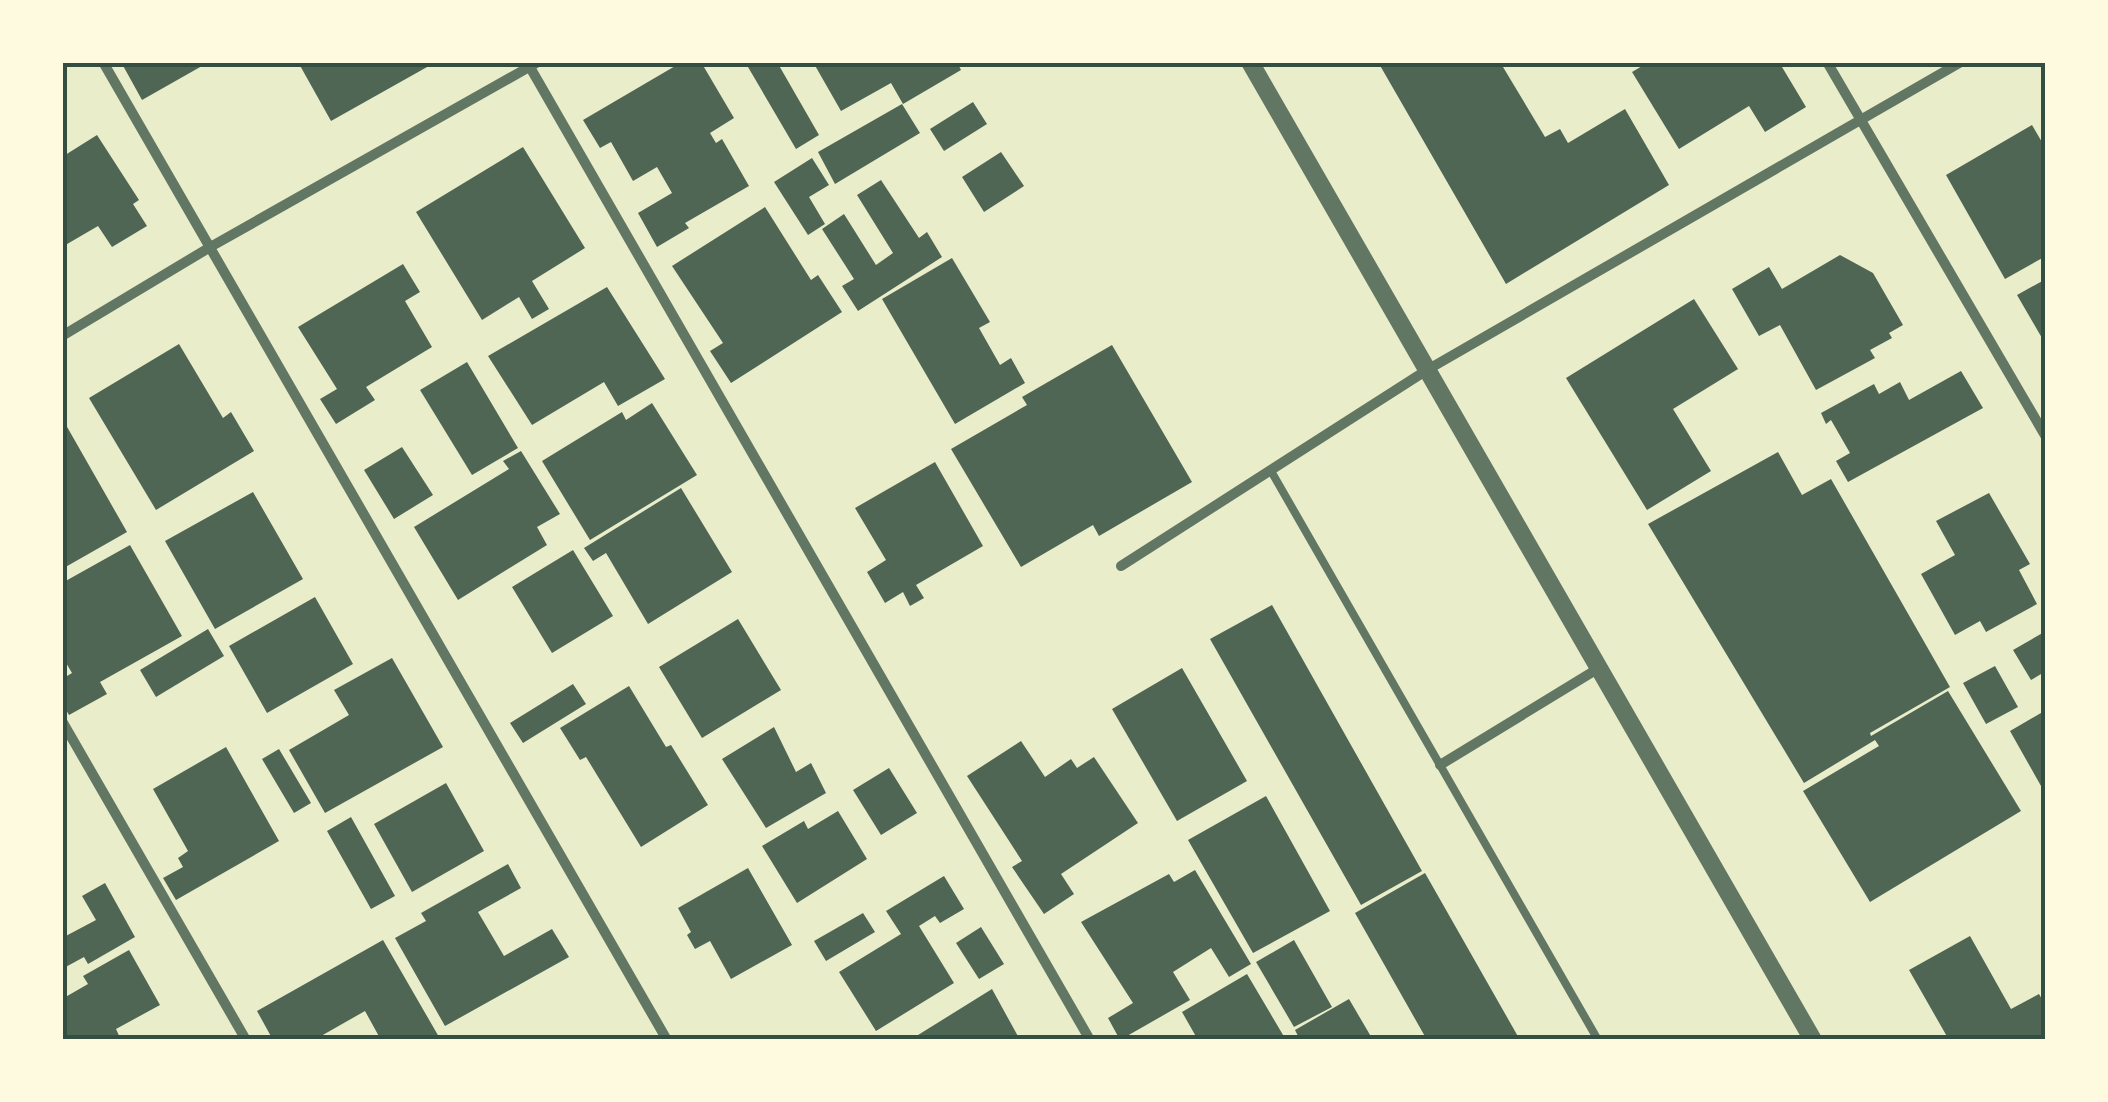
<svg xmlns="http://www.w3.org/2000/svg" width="2108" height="1102" font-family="'Work Sans',sans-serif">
<rect width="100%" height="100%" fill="#e9edc9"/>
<path fill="#4f6655" d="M121 62H209L142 100Z
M298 62H436L331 121Z
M682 62H701L734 118 710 133 716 143 722 139 749 186 685 223 689 228 657 247 638 213 672 193 657 167 633 181 611 142 600 148 583 120Z
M756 62H777L819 135 796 149 748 67Z
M813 62H957L961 70 903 104 891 83 841 111Z
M1378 62H1500L1545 137 1560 129 1568 143 1625 109 1669 185 1506 284Z
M1649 62H1779L1806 107 1765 132 1749 106 1679 149 1632 72Z
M973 102 987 124 944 151 930 129Z
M902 104 920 133 835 184 818 152Z
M2032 125 2046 149V256L2005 279 1946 175Z
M97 135 139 200 133 204 147 226 112 247 98 226 62 247V157Z
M523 147 585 248 532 281 549 309 532 319 519 297 482 320 416 212Z
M1001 152 1024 186 984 212 962 177Z
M812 158 829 185 809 197 825 224 808 235 774 182Z
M881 180 919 238 927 232 942 257 858 311 842 286 854 279 822 229 844 214 876 265 893 253 857 195Z
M765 207 811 280 818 275 842 312 731 383 710 351 723 343 672 266Z
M1840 255 1873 273 1903 325 1889 333 1892 338 1870 350 1875 358 1816 390 1780 325 1759 336 1732 289 1769 267 1782 289Z
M952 258 990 322 979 328 1000 365 1011 358 1025 383 955 424 882 299Z
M403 264 420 292 405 301 432 347 366 387 375 400 336 424 320 399 337 389 298 327Z
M2046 279V345L2017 295Z
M607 287 665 379 618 406 604 382 532 425 488 356Z
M1694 299 1738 369 1673 409 1711 471 1647 510 1566 378Z
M179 344 223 418 231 412 254 451 156 510 89 398Z
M1112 345 1192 482 1099 536 1093 525 1021 567 951 449 1027 405 1022 397Z
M467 362 518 448 472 475 420 390Z
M1961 371 1983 408 1848 482 1836 461 1850 453 1831 420 1826 424 1821 413 1874 384 1879 394 1900 382 1909 400Z
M652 403 697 475 590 540 542 461 622 412 626 420Z
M62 418 127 532 62 569Z
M402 447 433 495 394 519 364 470Z
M521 451 560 514 537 527 547 545 458 600 414 527 509 469 503 461Z
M1778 452 1802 495 1831 479 1950 687 1870 733 1871 736 1948 691 2021 811 1870 902 1803 791 1879 746 1875 740 1804 783 1648 524Z
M935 462 983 546 916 585 924 598 910 606 903 592 885 603 867 572 886 560 855 508Z
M681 488 732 572 648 624 606 553 593 561 584 548Z
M253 492 303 579 215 629 165 541Z
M1989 493 2030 564 2019 570 2037 604 1986 632 1980 621 1955 635 1921 574 1955 555 1936 521Z
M130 545 182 636 100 682 107 694 69 715 62 703V679L72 673 62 656V583Z
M573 550 613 616 552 653 512 587Z
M315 597 353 664 267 713 229 646Z
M1272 605 1422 871 1361 905 1210 639Z
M738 619 781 690 702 738 659 667Z
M208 629 224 656 156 697 140 670Z
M2046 631V671L2031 680 2013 650Z
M392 658 443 747 325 813 289 750 349 715 334 690Z
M1995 666 2018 707 1986 724 1963 683Z
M1182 668 1247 781 1177 821 1112 709Z
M573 684 586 704 523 743 510 723Z
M629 686 666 747 671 745 708 805 641 847 586 757 580 760 560 728Z
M2046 710V783L2041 786 2010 731Z
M774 727 796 772 811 763 826 793 766 828 722 759Z
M1021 741 1045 777 1071 759 1077 768 1094 757 1138 823 1061 874 1074 894 1044 914 1012 867 1022 861 967 776Z
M226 747 279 841 176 900 163 878 183 867 178 858 188 851 153 789Z
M279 749 311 803 294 813 262 759Z
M889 768 917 813 881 835 853 790Z
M446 783 484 851 412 892 374 824Z
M1266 796 1330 911 1253 953 1188 840Z
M838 811 867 859 797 903 762 846 804 821 808 829Z
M351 817 395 896 371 909 327 831Z
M508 864 521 888 478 912 504 956 552 929 569 957 445 1026 395 938 426 921 421 913Z
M748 868 792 945 731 979 710 941 695 949 687 935 691 932 678 908Z
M1195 870 1251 964 1229 977 1211 948 1173 972 1190 1000 1120 1040 1108 1018 1133 1003 1081 922 1169 874 1174 882Z
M1425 873 1520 1040H1427L1355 913Z
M944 876 964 909 940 923 935 916 919 926 954 983 876 1031 839 972 901 934 886 911Z
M105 883 135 937 88 964 84 957 62 969V938L96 920 82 896Z
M863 913 875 932 826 961 814 941Z
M981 927 1004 964 979 979 956 943Z
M1970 936 2011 1009 2039 994 2046 1006V1040H1949L1909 970Z
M383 940 439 1037 381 1040 365 1011 314 1040H273L257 1011Z
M1294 940 1332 1007 1294 1027 1256 962Z
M129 950 160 1005 116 1029 121 1040H62V999L88 984 83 976Z
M1247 974 1286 1040H1198L1182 1012Z
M992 989 1020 1040H910Z
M1349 999 1373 1040H1300L1295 1030Z"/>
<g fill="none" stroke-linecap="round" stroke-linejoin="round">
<path stroke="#617663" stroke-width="8" d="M1271 471 1598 1040"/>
<path stroke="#617663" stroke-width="10" d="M103 62 667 1040
M527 62 1090 1040
M1827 62 2046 437
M62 336 212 246 538 62
M1121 566 1427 370 1961 62
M62 721 246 1040
M1440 765 1599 668"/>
<path stroke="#617663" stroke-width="18" d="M1250 62 1813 1040"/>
</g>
<rect width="2108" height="1102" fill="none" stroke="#fefae0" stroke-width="130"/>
<rect x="65" y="65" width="1978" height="972" fill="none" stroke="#344e41" stroke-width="4"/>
</svg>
